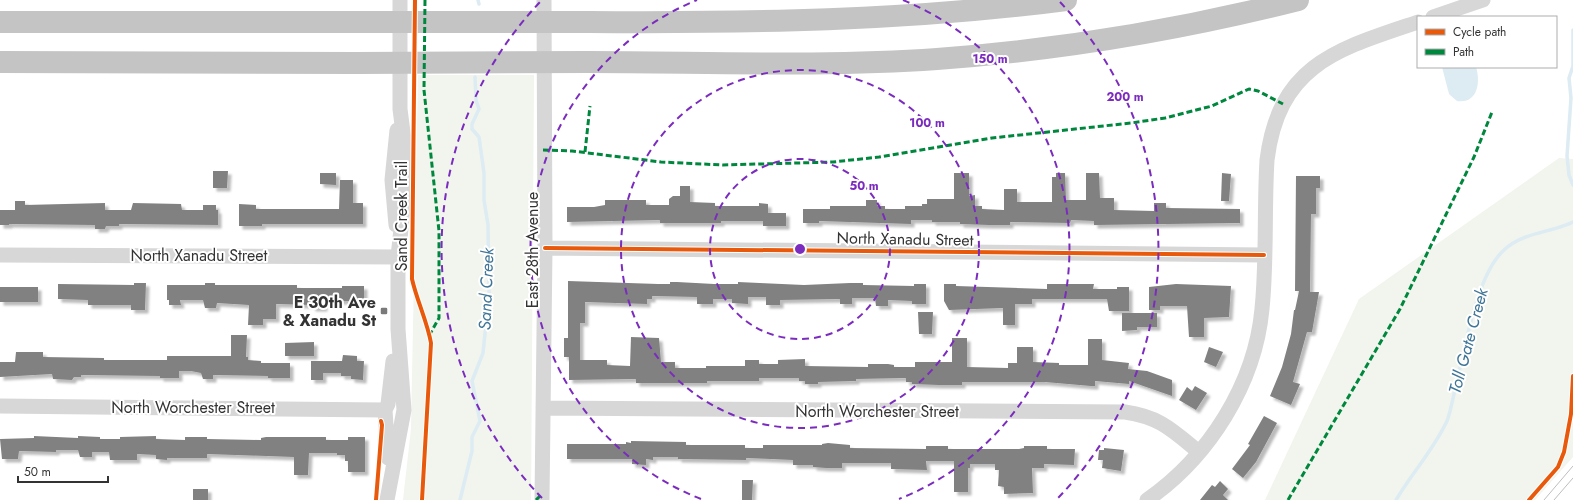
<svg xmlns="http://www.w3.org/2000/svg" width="1573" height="500" font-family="Jost,sans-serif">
<defs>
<filter id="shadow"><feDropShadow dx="3.5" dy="3.5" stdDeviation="1" flood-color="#0004"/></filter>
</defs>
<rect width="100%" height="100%" fill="#fff"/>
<path fill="#f1f5ed" d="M418 75H534L531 500H403L411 429Z
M1559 158 1573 159V457L1535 500H1265L1359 299Z"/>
<path fill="#ddebf3" d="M1442 67H1476C1481 83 1477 104 1457 101L1449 94Z"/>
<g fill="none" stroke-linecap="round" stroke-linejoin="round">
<path stroke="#ddebf3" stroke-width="3.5" d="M478 0 479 4
M1573 30V66L1569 78 1571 98 1567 156 1569 175 1573 185
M460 500 472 451V437L480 421 472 381 483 353 489 294 488 225 484 200V173L479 137 472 129V124L479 109 476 100 475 77
M1396 500C1412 473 1434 449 1447 421 1450 413 1452 403 1454 394 1464 356 1475 276 1504 250 1523 232 1550 233 1573 222"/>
</g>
<path fill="#818181" filter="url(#shadow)" d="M213 171H228L227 188H213Z
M320 173H336V185L320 184Z
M954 173H969V196L975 195V206H982V209L1004 210V189H1017V202H1052V177H1056V173H1065L1066 200H1086V173H1099L1100 198H1114V210L1154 211V203H1166V208L1240 209V223L1094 225V221L1071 220 1070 223 1010 222V225H989L960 224V222H932V220H911V224L819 221V223H803V209H830V206H866V200H877V206H885V209H905V206H922V204H927V199H954Z
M1222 173 1231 174 1229 201H1221Z
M1296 176H1320V188H1316V214H1311L1310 292H1319L1312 332H1307L1293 382 1300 384 1291 405 1270 396 1282 367 1291 334 1294 310H1295L1299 291H1295Z
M340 180H353V203H363V224H262V226H239V204L256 205V209H339Z
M680 186H690V202L715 203V206H759V203L768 204V213H786V226H763V221H721V223H660V220L567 222V207H594L605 205V200H646V205H669V199L673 196H680Z
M15 201H25V205L105 203V210H131L133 203 181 204 182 210H203V205H216V210H218V225L119 224V226H106L105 229H95V225L9 224V225H0V210H15Z
M568 281 658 284H670V282H677L714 284H738V282L804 285 850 283H863V285L914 286V284H926V304H912V301L888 300V306H876L875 298H852V304H840V299L780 300V305H766V297H748V304L732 303V299H713V304H697V297L652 296V299H647V304L585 302V323H580V360H607V365L630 366 631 337 659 338 661 362H675V368H706V366H745V360H759V364H778V360L805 359V366L868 367V364H888L894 365V367H915V362H952V338H967V367L1008 368V363H1017V347H1033V362L1059 363V365H1088V339H1102V360L1129 363 1128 369 1147 371 1172 380V396L1129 381V384L1095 381V386H1091L1045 382H962V385H939L912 384V382H906V378L856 379V381L818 382V384H805V381H799V378H759V381H707V383H636V379L569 380V357H564V338H568Z
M134 283H146L145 310H131V305H88V300L58 299V284L134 285Z
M205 283H215V285H297V288H342V286H364V301H332V303L324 304V308H312V305L276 304V319H263V325H248L249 305 217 303 216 308H205L203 300H180L181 305H169V300H167V285H205Z
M944 284H956V286L1047 289V284H1094L1093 289H1117V287H1129V311H1109L1107 299H1032V304H1015V325H1003V308L949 310 944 301Z
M1176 284 1231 286 1229 317 1204 318V337H1189L1187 306H1160V310H1149V287Z
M0 287H38V302H0Z
M918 312H933L932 334H919Z
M1122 313H1157V327H1137V330L1122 331Z
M231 335H247L246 357H248V360L261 361V363H290V378H268V376L213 375V379H203L201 373 191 371H179V378H160V376L81 375V377H74L72 380 53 379 52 374 0 377V362H15L16 352H43V357L104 358V360H167V356H231Z
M314 342V356H285V343Z
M1209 347 1223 352 1216 367 1204 362Z
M343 355 357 356V361H364L363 380 351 379V376H341V373H323V380H311V361H342Z
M1195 386 1207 393 1196 410 1179 400 1187 387 1192 391Z
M1264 416 1277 423 1256 462 1243 478 1232 469 1250 445 1248 444Z
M34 436 78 438V436L100 437V439H120V437L156 436V439L185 440V437H207V439L261 440V438L266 437H326V440H348V437H365V472H348V461H345V455H337V453H309L308 475H294V457L207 454V458H167V460L156 459V455L137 454V460H110L109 452H92V457H80L78 450H56V452L19 451 18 459H2L0 439 34 438Z
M631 441 686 442V445H745V448H763V445H822V444L828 443 850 445V448L926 449V446H948V449H1019L1024 448V446H1047V449H1075L1074 465 1044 464V468H1032L1033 493 1004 494V487L998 486 999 470H995V464H970V468H968V492H954V461H926L927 470 891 469V463H842V468H826L813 467V465H793V460L746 458V460L678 459V457H653V460L646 459V465L632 464V459H567V444H626V442L631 443Z
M1104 448 1124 450 1121 471 1102 468 1103 460H1098L1099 450H1104Z
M742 480H753L752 500H742Z
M1220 481 1228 489 1223 495 1228 500H1200L1212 485 1215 487Z
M193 489H208V500H193Z"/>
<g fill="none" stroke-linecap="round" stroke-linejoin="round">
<path stroke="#d7d7d7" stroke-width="15" d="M1433 17 1483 0
M396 225 392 180 397 130
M545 248 1264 255
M0 255 398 257
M0 406 385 410
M543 408 1125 412C1160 417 1172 430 1199 452
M388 458 385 410 388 404 393 361
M387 500 404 410 398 329V257L406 182V156L400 109V0
M542 500 545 248 544 0
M1147 500C1209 457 1255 384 1262 309 1267 260 1264 210 1267 160 1279 64 1338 49 1418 22"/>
<path stroke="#c4c4c4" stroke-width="22" d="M0 22H356
M589 22C749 23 907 21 1066 0
M0 62 356 63
M588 62C704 62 821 67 937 59 1059 50 1179 30 1298 0"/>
<path stroke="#bebebe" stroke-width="1" d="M1544 500 1573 466
M1554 500 1573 478"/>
<path stroke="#c4c4c4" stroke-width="22" d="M356 22H589
M356 63 588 62"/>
<path stroke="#00873e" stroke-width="3" stroke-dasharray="6 3" stroke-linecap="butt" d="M425 0 424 90 439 231V318L430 334
M543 150 572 151 661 162 723 165 833 162 879 157 992 138 1131 123 1165 118 1212 106 1249 89 1258 91 1283 104
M585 152 590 106
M536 500 542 494
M1288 500 1400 309 1474 157 1492 112"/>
<defs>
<path id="cycleway" d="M415 0 412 279C417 301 427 321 431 343L422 500
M545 248 1264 255
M376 500 382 425 381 421
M1529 500 1558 467 1564 452 1571 414 1573 376"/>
</defs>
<use href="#cycleway" stroke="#fff" stroke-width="6"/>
<use href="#cycleway" stroke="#e8590c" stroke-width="4"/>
</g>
<g fill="none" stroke="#7b2cbf" stroke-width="2" stroke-dasharray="7 5">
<circle cx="800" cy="249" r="90"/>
<circle cx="800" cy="249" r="179"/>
<path d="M701 499A269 269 0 0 1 697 0M903 0A269 269 0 0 1 899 499"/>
<path d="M542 498A359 359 0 0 1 540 2M1060 2A359 359 0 0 1 1058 498"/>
</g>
<rect fill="#7a7a7a" stroke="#fff" stroke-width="1.5" x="380" y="307" width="8" height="8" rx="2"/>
<g text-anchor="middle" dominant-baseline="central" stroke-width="4" stroke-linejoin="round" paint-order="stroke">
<g font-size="16" fill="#333" stroke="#fff">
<text transform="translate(401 216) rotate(-90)">Sand Creek Trail</text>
<text transform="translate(905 239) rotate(1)">North Xanadu Street</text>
<text transform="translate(532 250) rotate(-90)">East 28th Avenue</text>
<text x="199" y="255">North Xanadu Street</text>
<text x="193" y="407">North Worchester Street</text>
<text x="877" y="411">North Worchester Street</text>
</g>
<g font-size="16" font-weight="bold" fill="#333" stroke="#fff" text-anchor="end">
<text x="376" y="302">E 30th Ave<tspan x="376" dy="18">&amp; Xanadu St</tspan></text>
</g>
<g font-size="17" font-style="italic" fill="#3f7597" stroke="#fff">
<text transform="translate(486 289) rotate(-88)">Sand Creek</text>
<text transform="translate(1468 341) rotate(-75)">Toll Gate Creek</text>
</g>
</g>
<circle cx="800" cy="249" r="6" fill="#7b2cbf" stroke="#fff" stroke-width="2"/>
<g font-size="12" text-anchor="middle" font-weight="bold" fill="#7b2cbf" stroke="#fff" stroke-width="4" stroke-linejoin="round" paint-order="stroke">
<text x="990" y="63">150 m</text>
<text x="1125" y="101">200 m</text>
<text x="927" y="127">100 m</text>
<text x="864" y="190">50 m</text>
</g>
<rect x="1417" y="16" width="140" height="52" fill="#ffffff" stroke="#adadad"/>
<rect x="1425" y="29" width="20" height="6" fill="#e8590c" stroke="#adadad"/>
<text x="1453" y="36" font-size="12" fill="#333333">Cycle path</text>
<rect x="1425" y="49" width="20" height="6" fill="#00873e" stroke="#adadad"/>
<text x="1453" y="56" font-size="12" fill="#333333">Path</text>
<path d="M18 476v6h90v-6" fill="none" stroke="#333333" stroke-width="2"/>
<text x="24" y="476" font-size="12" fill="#333333" stroke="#ffffff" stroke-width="3" paint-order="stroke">50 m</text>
</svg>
